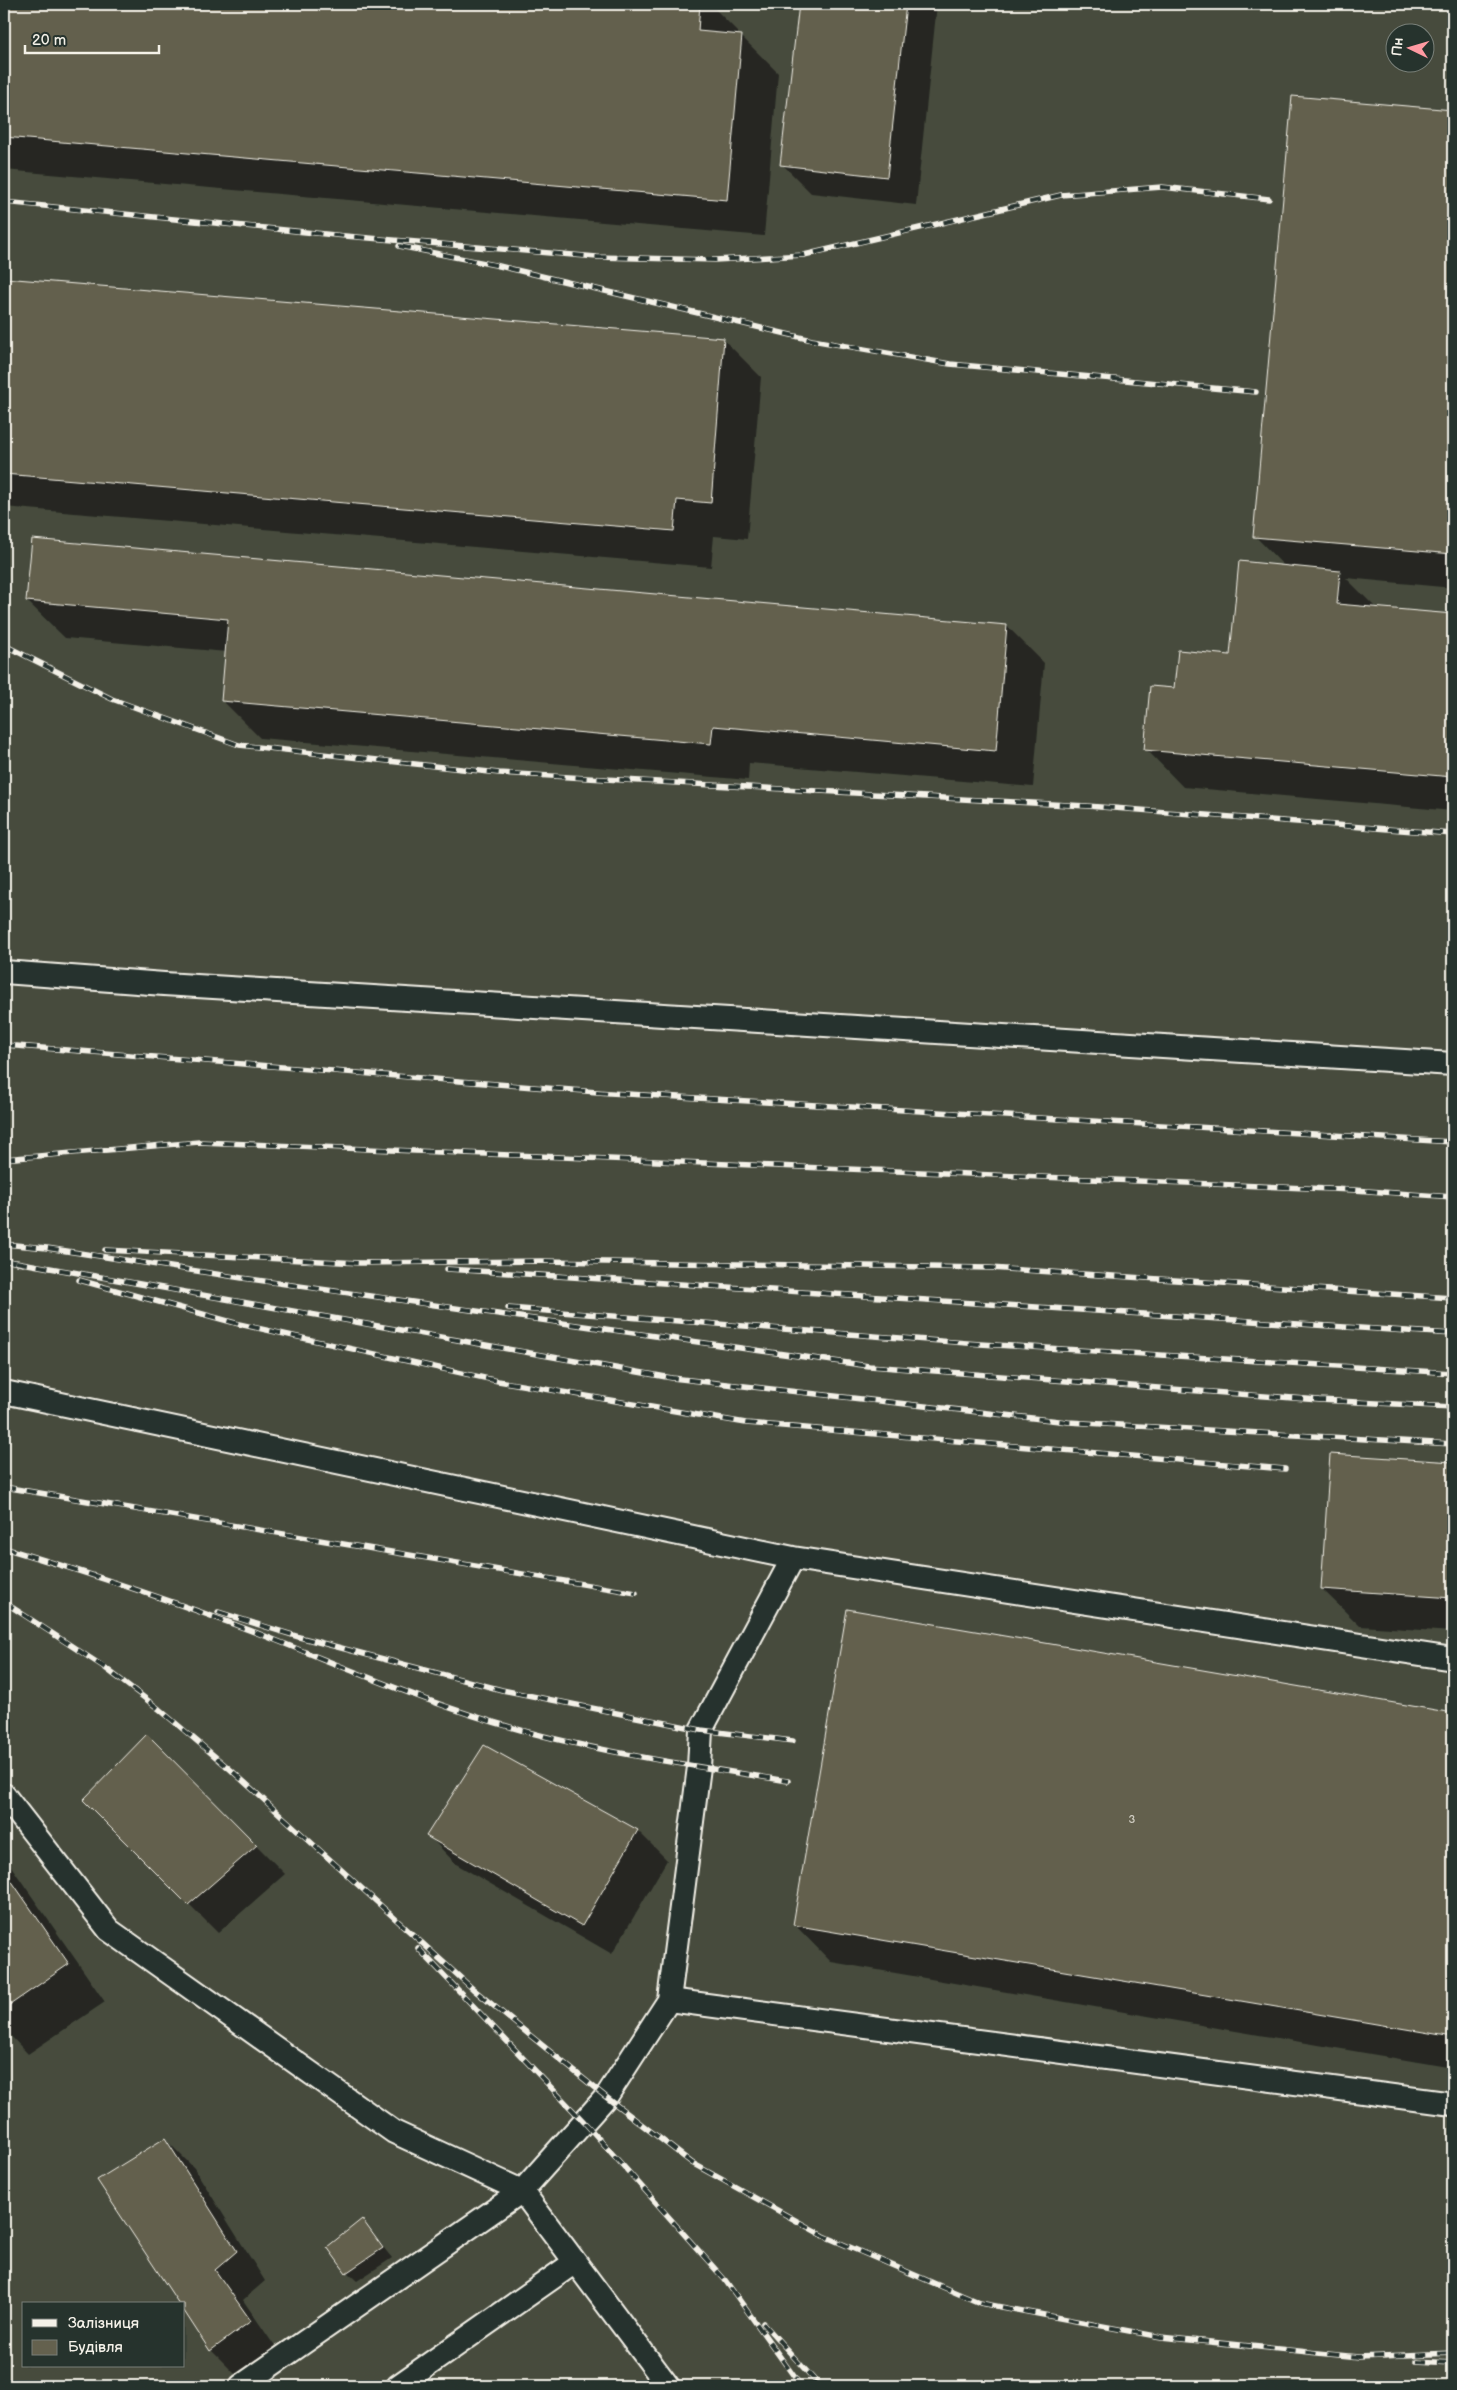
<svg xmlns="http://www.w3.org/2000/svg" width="1457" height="2390" font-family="'Balsamiq Sans',sans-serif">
<rect width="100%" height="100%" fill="#394137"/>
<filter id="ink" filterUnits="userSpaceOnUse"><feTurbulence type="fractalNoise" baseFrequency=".02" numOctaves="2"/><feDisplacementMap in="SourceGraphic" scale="10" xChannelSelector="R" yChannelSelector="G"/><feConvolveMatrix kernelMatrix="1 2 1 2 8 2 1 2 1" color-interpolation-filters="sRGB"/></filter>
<g filter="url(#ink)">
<path fill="#464b3e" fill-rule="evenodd" d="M4 4H1453V2386H4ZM1394 32H1424V62H1394ZM24 2304H184V2366H24Z"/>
<path fill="#0007" d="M4 4H710L738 32V35L741 36 778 73 764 236 4 170Z
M800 4H937L916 205 811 193 782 164Z
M1293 97 1453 111V588L1346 578 1376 608 1453 615V811L1183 787 1146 749 1176 690 1231 656 1285 567 1255 536Z
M4 279 724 340 761 377 747 539 714 536 711 567 4 507Z
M33 541 1007 626 1044 663 1033 787 749 763 748 780 260 738 223 701 227 652 65 638 27 601Z
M1331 1456 1453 1463V1632L1360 1626 1322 1589Z
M848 1611 1453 1714V2068L831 1962 794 1924Z
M147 1735 285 1874 218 1933 85 1800Z
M484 1746 638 1831 667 1860 612 1954 456 1864 428 1835Z
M4 1856 105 2002 28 2054 4 2029Z
M165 2139 194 2168 265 2281 243 2300 278 2351 240 2379 211 2350 184 2309Z
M362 2221 392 2258 357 2281 347 2272Z
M292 2381 297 2386H284Z"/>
<path fill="#64614e" stroke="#f4f1e8" d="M4 4H700L698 31 742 35 727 200 4 137Z
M799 4H906L887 177 780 165Z
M1292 96 1453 110V554L1253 537Z
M4 278 724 338 711 503 677 500 674 531 4 474Z
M32 539 1007 625 996 751 713 726 711 744 221 701 228 619 26 601Z
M1239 561 1340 571 1337 604 1453 614V777L1144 750 1150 686 1174 688 1178 650 1230 655Z
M1330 1454 1453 1462V1598L1321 1589Z
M847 1609 1453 1713V2037L793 1925Z
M147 1734 257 1845 188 1905 83 1800Z
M484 1745 638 1830 582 1926 426 1836Z
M4 1870 69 1964 4 2009Z
M165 2138 237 2251 215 2270 251 2321 210 2351 184 2311V2304H179L97 2180Z
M362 2219 383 2248 346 2273 327 2247Z"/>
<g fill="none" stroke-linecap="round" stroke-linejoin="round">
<defs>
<path id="lane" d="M4 972 164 984 1453 1064
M4 1392 793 1558 1453 1659
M4 1795 109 1930 394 2132 522 2191 668 2386
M669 2000 1453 2104
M241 2386 522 2191 606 2097 669 2000 699 1767 701 1730 793 1558
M398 2386 575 2262"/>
</defs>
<use href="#lane" stroke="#f4f1e8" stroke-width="26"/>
<use href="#lane" stroke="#26332d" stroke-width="22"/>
<defs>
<path id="rail" d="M4 202 345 236 597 257 715 260 804 255 1061 195 1162 187 1269 199
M399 246 495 265 812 340 950 364 1256 392
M4 645 112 699 239 745 499 773 1087 806 1453 834
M4 1045 610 1093 1453 1142
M4 1159 199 1142 1354 1190 1453 1197
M4 1244 47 1248 242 1278 869 1366 1319 1400 1453 1407
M105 1250 360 1263 541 1261 990 1268 1453 1298
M4 1260 23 1264
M16 1262 672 1378 1068 1422 1453 1444
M447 1269 1453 1334
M79 1280 239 1324 498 1381 746 1423 1285 1469
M508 1308 980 1344 1453 1373
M4 1487 636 1593
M4 1548C92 1574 179 1603 265 1636 352 1670 438 1708 528 1732 614 1755 701 1767 788 1781
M4 1602 104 1667 159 1709 231 1770 473 1989 606 2097 692 2163 824 2236 980 2303 1161 2337 1358 2357 1453 2353
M218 1612 299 1637 502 1690 701 1730 793 1741
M418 1948 584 2122 725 2280 801 2386
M763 2323 820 2386
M1416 2361 1453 2363"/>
</defs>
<use href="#rail" stroke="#f4f1e8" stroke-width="5.5"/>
<use href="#rail" stroke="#26332d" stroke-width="4" stroke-dasharray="11" stroke-linecap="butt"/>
</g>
</g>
<g text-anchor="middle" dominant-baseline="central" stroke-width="4" stroke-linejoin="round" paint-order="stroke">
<g font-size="11" fill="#d0cdc2">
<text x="1132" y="1819">3</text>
</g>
</g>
<rect width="1457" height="2390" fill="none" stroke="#26332d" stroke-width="20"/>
<rect x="10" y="10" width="1437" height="2370" fill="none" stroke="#f4f1e8" stroke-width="2" filter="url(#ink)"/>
<rect x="22" y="2302" width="162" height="65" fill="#26332d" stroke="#787f78"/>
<rect x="32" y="2319" width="25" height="8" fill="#f4f1e8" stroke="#787f78"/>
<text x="68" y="2328" font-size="15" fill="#f4f1e8">Залізниця</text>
<rect x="32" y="2340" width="25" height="15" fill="#64614e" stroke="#787f78"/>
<text x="68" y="2352" font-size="15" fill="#f4f1e8">Будівля</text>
<g transform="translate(1410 48) rotate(275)"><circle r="24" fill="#26332d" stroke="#787f78"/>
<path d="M0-4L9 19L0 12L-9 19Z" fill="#ff9aa2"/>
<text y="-8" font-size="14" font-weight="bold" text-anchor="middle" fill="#f4f1e8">Пн</text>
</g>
<path d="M25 45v8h134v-8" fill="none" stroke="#f4f1e8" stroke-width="2.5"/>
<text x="32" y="45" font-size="15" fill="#f4f1e8" stroke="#26332d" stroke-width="4" paint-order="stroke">20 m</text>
</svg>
